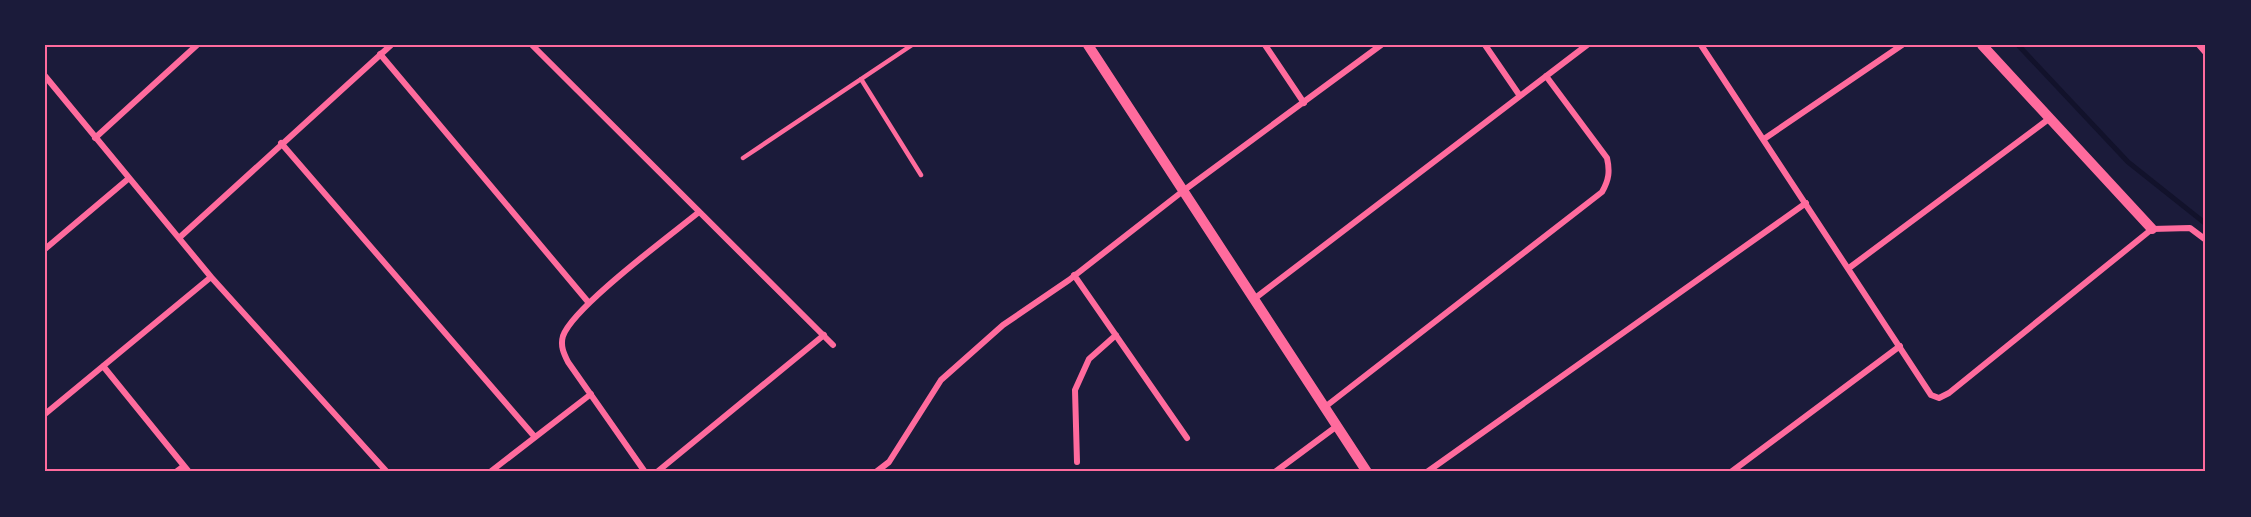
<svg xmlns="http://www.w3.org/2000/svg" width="2251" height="517" font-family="'Times New Roman',serif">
<rect width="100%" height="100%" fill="#1b1b3a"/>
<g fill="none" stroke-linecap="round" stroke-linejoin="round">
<path stroke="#12122b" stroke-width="5" d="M2018 45 2128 162 2206 224"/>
<path stroke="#ff6b9d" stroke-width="4.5" d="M861 79 921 175
M743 158 912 45"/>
<path stroke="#ff6b9d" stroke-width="6" d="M532 45 833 345
M1265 45 1304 103
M1485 45 1520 96
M1701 45 1931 395 1939 398 1949 393 2152 229 2190 228 2206 240
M2199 45 2206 53
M380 54 589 303
M45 76 211 277 387 472
M95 138 197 45
M1764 139 1902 45
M281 143 534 436
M179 238 391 45
M45 249 128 179
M1849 268 2050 118
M1074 275 1187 438
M1254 299 1587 45
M103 366 189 472
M1325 407 1602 192C1609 180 1610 171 1607 158L1546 76
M45 414 211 277
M1077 462 1075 390 1089 359 1116 335
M176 472 184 466
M490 472 591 394
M645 472 568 362C564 354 560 346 563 336 573 307 671 235 699 212
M657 472 824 335
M876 472 889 462 941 380 1003 325 1069 280 1183 191 1381 45
M1275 472 1337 426
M1427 472 1806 203
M1731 472 1900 346"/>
<path stroke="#ff6b9d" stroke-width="10" d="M1088 45 1367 472
M1982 45 2152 229"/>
</g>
<rect width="2251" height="517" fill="none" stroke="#1b1b3a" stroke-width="93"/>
<rect x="46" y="46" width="2158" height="424" fill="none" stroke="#ff6b9d" stroke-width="2"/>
</svg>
